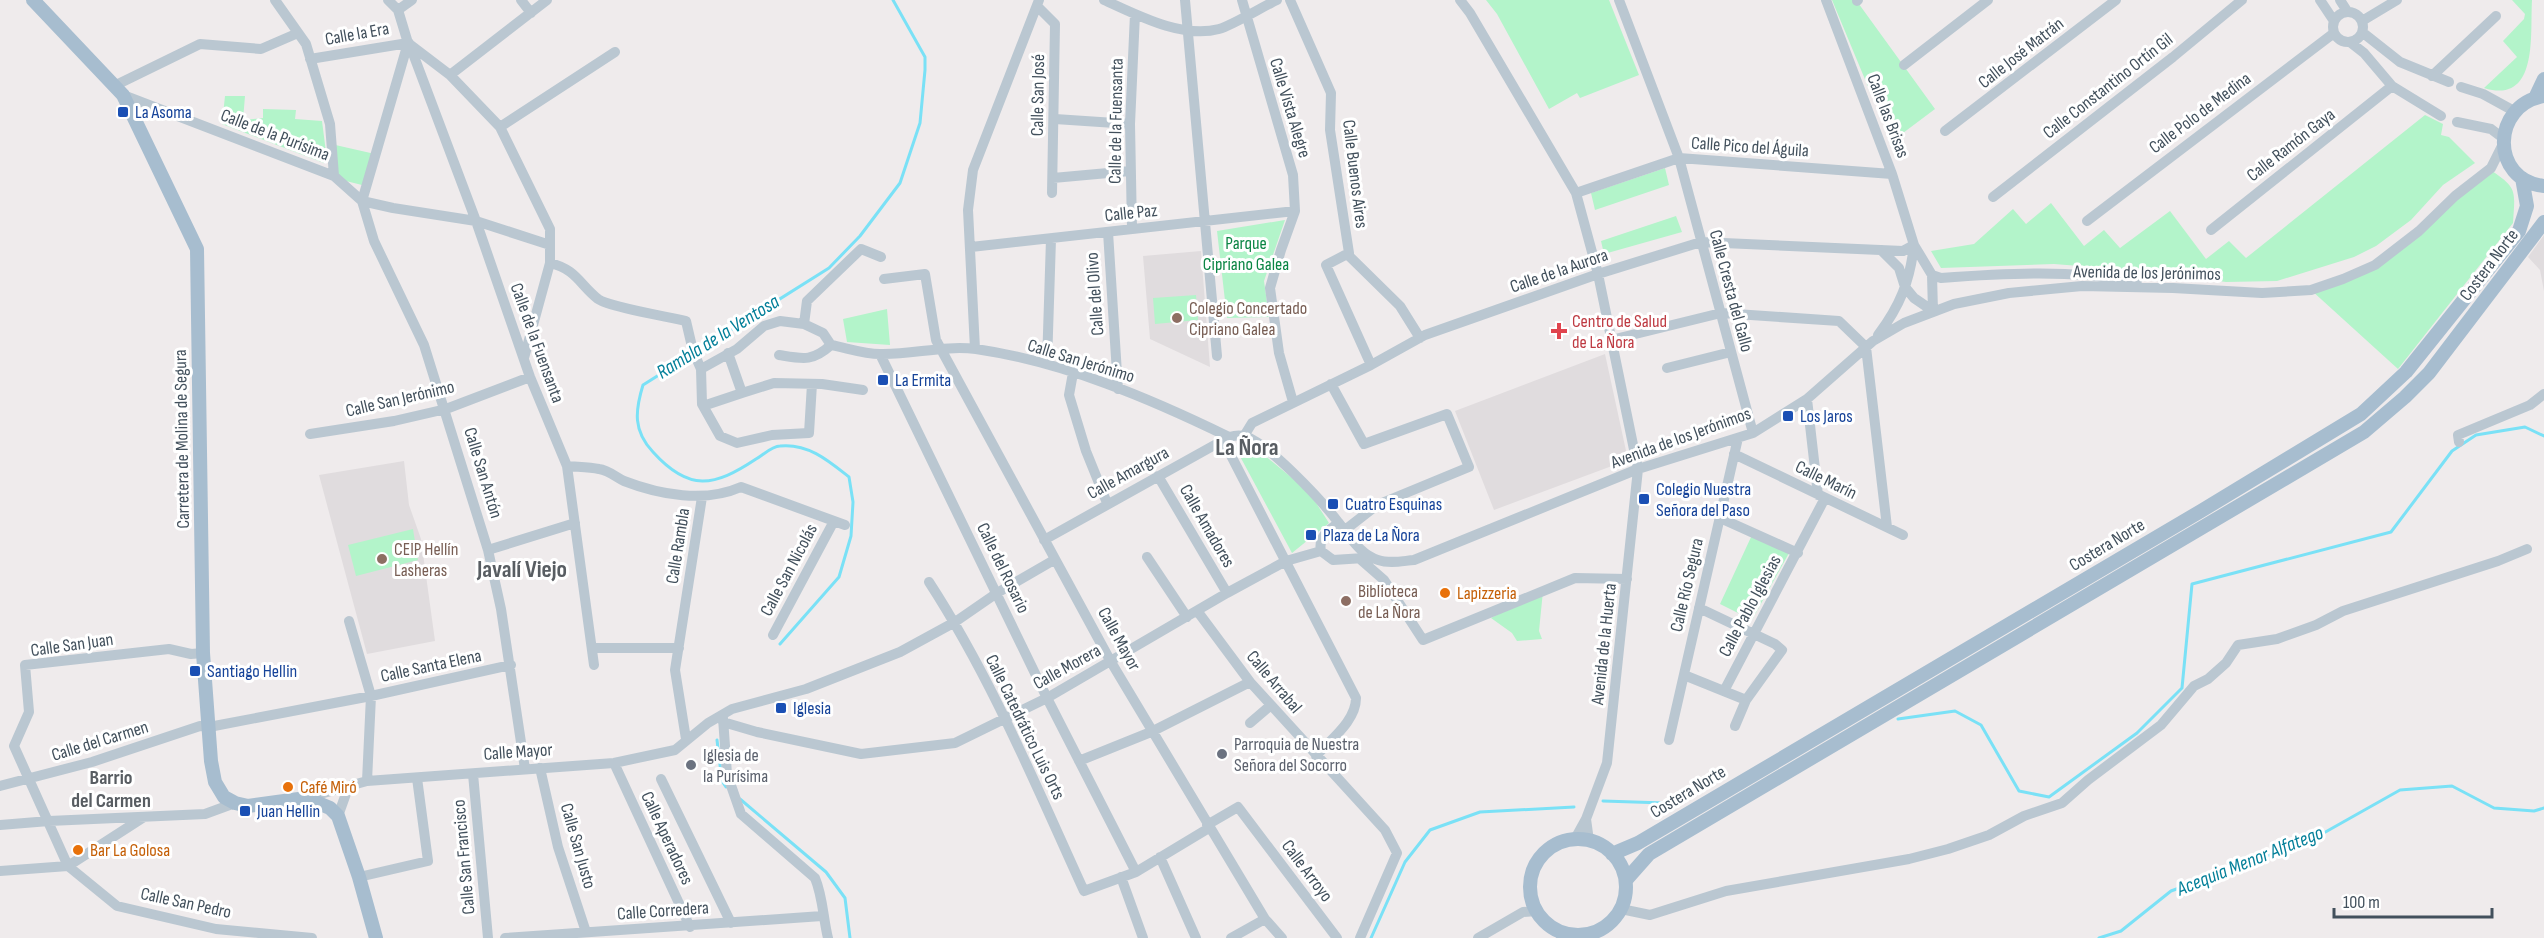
<svg xmlns="http://www.w3.org/2000/svg" width="2544" height="938" font-family="'Sofia Sans Condensed',sans-serif">
<rect width="100%" height="100%" fill="#efebec"/>
<path fill="#e0dcde" d="M2544 235V291L2540 270 2528 257Z
M1201 251 1210 367 1150 339 1143 256Z
M1605 354 1628 460 1494 510 1455 411Z
M404 461 409 505 421 539 435 641 367 654 319 475Z"/>
<path fill="#b3f4ca" d="M1486 0H1609L1639 75 1580 98 1577 93 1549 109 1497 14Z
M1832 0H1856L1935 109 1895 139 1869 89Z
M2512 0H2532C2530 34 2539 105 2484 88L2517 57 2503 41 2524 19 2525 14Z
M225 96H245L243 120 263 118V109L296 110 295 119 322 121 327 160 324 163 222 124Z
M2425 115 2443 124 2441 135 2449 137 2475 163 2443 185 2411 220 2376 246 2354 257 2277 281 2226 282 2155 272 2054 264 1941 268 1931 251 1974 244 2013 209 2026 224 2051 203 2084 246 2104 230 2120 248 2170 211 2206 259 2229 241 2246 258Z
M331 144 375 154 366 186 346 181 333 171Z
M1665 168 1669 185 1595 210 1591 193Z
M2489 169C2518 188 2515 190 2513 223L2398 369 2311 290 2375 265Z
M1676 216 1682 232 1604 254 1601 241Z
M1285 220 1264 281 1269 317 1227 318 1217 231Z
M1196 295 1198 320 1155 324 1153 298Z
M887 309 890 345 847 342 843 319Z
M1252 445 1309 492 1329 523 1292 553 1235 447Z
M413 529 418 560 356 576 348 545Z
M1752 535 1789 553 1752 620 1720 604Z
M1543 591 1539 631 1542 639 1517 641 1512 633 1491 618Z"/>
<g fill="none" stroke-linecap="round" stroke-linejoin="round">
<path stroke="#7ae1f6" stroke-width="3" d="M780 644 839 577 851 536 853 502 849 477C829 461 808 443 780 446 772 446 763 455 756 459 714 487 689 492 653 452 633 431 635 411 643 385L829 268 860 236 900 183 920 123 925 70V57L893 0
M1898 719 1955 711 1981 725 2019 791 2049 797 2137 733 2182 688 2192 584 2391 532 2452 451 2476 435 2525 427 2544 436
M717 740 722 781 726 787
M740 799 826 872 845 898 850 938
M1603 801 1665 803
M1371 938 1405 862 1430 830 1480 812 1574 807
M2099 938 2121 931 2171 891 2313 839 2400 790 2452 786 2494 808 2534 811 2544 808"/>
<path stroke="#bac7d1" stroke-width="10" d="M275 0 306 44 330 124 334 176
M388 0 398 10 408 43 450 75 500 127 550 229V263L524 358
M521 0 531 13
M1104 0C1137 15 1182 39 1219 29 1233 25 1262 7 1277 0
M1185 0 1217 356
M1242 0 1293 175 1295 211 1281 250 1270 288 1279 353 1293 402
M1290 0 1331 93 1330 130 1349 253 1326 265 1371 365
M1460 0 1470 13 1576 193 1598 274 1638 469 1607 763 1586 819 1575 839
M1619 0 1679 158 1753 433
M1826 0 1892 174 1914 245 1932 275 1933 311
M2320 0 2334 21
M2340 0 2347 11
M1857 1 1858 0
M1037 6 1055 24 1052 193
M398 10 412 0
M2333 27a15 15 0 1 1 30 0a15 15 0 1 1-30 0Z
M2362 21 2397 0
M2362 32 2400 62 2449 82
M2350 42 2364 53 2392 86 2441 116
M408 43 362 201 374 241 424 345 488 550 501 609 525 769
M409 43 476 221 530 377 567 466 594 665
M310 59 408 43
M1904 65 1988 0
M450 75 547 0
M2432 76 2496 16
M114 86 200 44 261 49 298 33
M2461 87 2483 94 2514 111
M123 95 334 176 362 201 393 208 476 221 550 245
M1055 119 1130 124
M2457 122 2491 129 2503 138
M500 127 615 52
M1945 131 2116 0
M1053 178 1130 171
M1576 193 1679 158 1892 174
M1993 197 2173 57 2242 0
M2087 221 2334 33
M1132 229 1130 124 1135 14
M2211 230 2392 86
M1108 232 1118 389
M971 247 1295 211
M1881 250 1899 268 1905 287 1914 298 1933 311
M1347 254 1400 306 1420 338
M550 263C576 269 580 285 598 299 609 307 670 317 686 321L693 351 701 369 702 404 720 436 737 443 772 435 809 433 812 384
M1932 275 1941 278C2007 273 2071 270 2137 281
M884 279 925 274 936 340 1111 662 1265 919 1282 938
M804 324 807 301 861 249 881 257
M1878 335C1900 306 1910 281 1914 245
M1611 340 1721 313 1839 321 1866 347
M1866 347 1887 527
M975 349 968 210 973 170 1039 0
M728 353 742 393 774 383 822 384 863 390
M880 354 1047 698 1136 872
M779 355C803 359 812 362 831 345
M1047 364 1051 239
M1667 368 1731 352
M701 369 737 349 764 326 780 321 804 324 823 333 831 345C847 348 864 354 880 354 912 355 943 345 976 349 1064 362 1149 398 1229 437
M1073 373 1069 395 1086 451 1107 503
M1331 384 1364 444 1447 414 1469 467 1377 505 1345 530
M1807 399 1818 495
M703 406 742 393
M310 434 394 421 446 409 530 377
M1244 436 1252 423 1371 365 1425 335 1598 274 1701 242 1903 251 1914 245
M1223 440 1356 698C1356 721 1331 739 1316 756
M2459 442 2458 435 2530 405 2544 394
M1734 454 1903 535
M567 466C577 467 589 467 599 469 608 470 616 477 624 481 660 495 705 503 741 487L845 525
M1158 476 1227 593
M1720 518 1798 553
M1339 523C1328 530 1318 537 1321 551L1333 560 1364 558
M1044 540 1229 437C1233 436 1238 435 1243 436 1266 440 1323 502 1338 522 1349 535 1360 555 1378 560 1390 564 1402 561 1414 560L1638 469 1753 433 1807 399 1873 341 1904 323 1954 304 2009 293 2082 286 2173 288 2262 293 2311 290 2343 279 2375 265 2419 231 2455 196 2491 168 2503 144
M488 550 575 523
M1147 557 1187 617
M1360 559 1384 580 1423 640 1575 578 1627 579
M929 582C992 679 1036 786 1084 891L1136 872 1209 828
M1699 608 1775 644 1782 650 1746 700 1735 726
M1198 612 1250 682 1385 830 1397 853 1360 938
M349 621 371 696 367 781
M773 635 834 521
M592 648H679
M203 653 191 654 169 649 25 665 29 712 14 746 68 866 117 906 216 929 312 938
M1684 675 1746 700
M1724 691 1825 498
M723 718 727 774 741 814 815 878C823 897 823 918 828 938
M723 722 757 732 861 754 955 743 1047 698 1227 593 1286 561 1321 551
M1250 723 1271 705
M686 739 675 670 702 497
M1669 740 1738 438
M1079 761 1151 732 1250 682
M614 763 690 927
M540 768 558 847 586 932
M473 774 488 938
M661 779 731 923
M0 786 92 762 200 726 209 727 371 696 511 665
M306 798 367 781 614 763 675 750 708 723 732 709 806 689 900 652 955 622 997 593 1054 560
M338 816 348 788
M1586 819 1589 841
M0 825 49 821 205 814 235 803
M1207 825 1238 807 1337 938
M1160 857 1196 938
M0 871 68 866 144 817
M359 877 428 861 417 778
M1121 877 1143 938
M1621 909 1650 915 1726 891 1909 859 1948 849 1989 835 2024 816 2062 803 2088 780 2161 725 2194 686 2208 679 2226 663 2238 645 2277 639 2316 625 2343 611 2498 561 2527 549
M505 938 822 916
M1231 938 1265 919
M1478 938 1523 912 1537 911
M1561 938 1563 933"/>
<path stroke="#a7bdcf" stroke-width="14" d="M33 0 123 95 197 249 203 653 211 761 215 782 224 797 235 803 248 806 306 798 330 808 338 816 359 877 376 938
M2544 96C2491 105 2490 180 2544 186
M2535 98 2544 79
M1530 887a48 48 0 1 1 96 0a48 48 0 1 1-96 0Z
M1612 854 1638 843 2201 511 2361 414 2406 372 2519 231 2527 206 2522 178
M1626 880 1649 854 2364 432 2405 397 2429 373 2544 222"/>
</g>
<g fill="#1a4fb4" stroke="#fff" stroke-width="2">
<rect x="117" y="106" width="12" height="12" rx="3"/>
<rect x="877" y="374" width="12" height="12" rx="3"/>
<rect x="1782" y="410" width="12" height="12" rx="3"/>
<rect x="1638" y="493" width="12" height="12" rx="3"/>
<rect x="1327" y="498" width="12" height="12" rx="3"/>
<rect x="1305" y="529" width="12" height="12" rx="3"/>
<rect x="189" y="665" width="12" height="12" rx="3"/>
<rect x="775" y="702" width="12" height="12" rx="3"/>
<rect x="239" y="805" width="12" height="12" rx="3"/>
</g>
<g fill="#8d6e63" stroke="#fff" stroke-width="2">
<circle cx="1177" cy="318" r="6"/>
<circle cx="382" cy="559" r="6"/>
<circle cx="1346" cy="601" r="6"/>
</g>
<path fill="#e0444e" stroke="#fff" stroke-width="2" d="M1556 322h6v6h6v6h-6v6h-6v-6h-6v-6h6z"/>
<g fill="#e8710a" stroke="#fff" stroke-width="2">
<circle cx="1445" cy="593" r="6"/>
<circle cx="288" cy="787" r="6"/>
<circle cx="78" cy="850" r="6"/>
</g>
<g fill="#6b7280" stroke="#fff" stroke-width="2">
<circle cx="1222" cy="754" r="6"/>
<circle cx="691" cy="765" r="6"/>
</g>
<g text-anchor="middle" dominant-baseline="central" stroke-width="6" stroke-linejoin="round" paint-order="stroke">
<g font-size="18" fill="#42505c" stroke="#fff">
<text transform="translate(357 34) rotate(-10)">Calle la Era</text>
<text transform="translate(2021 53) rotate(-38)">Calle José Matrán</text>
<text transform="translate(2108 86) rotate(-38)">Calle Constantino Ortín Gil</text>
<text transform="translate(1038 95) rotate(-89)">Calle San José</text>
<text transform="translate(1290 108) rotate(73)">Calle Vista Alegre</text>
<text transform="translate(2200 113) rotate(-37)">Calle Polo de Medina</text>
<text transform="translate(1888 116) rotate(69)">Calle las Brisas</text>
<text transform="translate(1116 121) rotate(-89)">Calle de la Fuensanta</text>
<text transform="translate(275 135) rotate(21)">Calle de la Purísima</text>
<text transform="translate(2291 145) rotate(-38)">Calle Ramón Gaya</text>
<text transform="translate(1750 147) rotate(4)">Calle Pico del Águila</text>
<text transform="translate(1355 174) rotate(83)">Calle Buenos Aires</text>
<text transform="translate(1131 213) rotate(-6)">Calle Paz</text>
<text transform="translate(2489 265) rotate(-53)">Costera Norte</text>
<text transform="translate(1559 271) rotate(-19)">Calle de la Aurora</text>
<text transform="translate(2147 273) rotate(1)">Avenida de los Jerónimos</text>
<text transform="translate(1731 291) rotate(75)">Calle Cresta del Gallo</text>
<text transform="translate(1095 294) rotate(-94)">Calle del Olivo</text>
<text transform="translate(537 343) rotate(70)">Calle de la Fuensanta</text>
<text transform="translate(1081 361) rotate(17)">Calle San Jerónimo</text>
<text transform="translate(400 399) rotate(-13)">Calle San Jerónimo</text>
<text transform="translate(1681 438) rotate(-20)">Avenida de los Jerónimos</text>
<text transform="translate(182 439) rotate(-91)">Carretera de Molina de Segura</text>
<text transform="translate(483 473) rotate(73)">Calle San Antón</text>
<text transform="translate(1128 473) rotate(-29)">Calle Amargura</text>
<text transform="translate(1826 480) rotate(26)">Calle Marín</text>
<text transform="translate(1207 526) rotate(60)">Calle Amadores</text>
<text transform="translate(2107 545) rotate(-31)">Costera Norte</text>
<text transform="translate(678 546) rotate(-81)">Calle Rambla</text>
<text transform="translate(1003 568) rotate(64)">Calle del Rosario</text>
<text transform="translate(789 570) rotate(-62)">Calle San Nicolás</text>
<text transform="translate(1687 585) rotate(-77)">Calle Río Segura</text>
<text transform="translate(1750 606) rotate(-62)">Calle Pablo Iglesias</text>
<text transform="translate(1119 639) rotate(61)">Calle Mayor</text>
<text transform="translate(1604 644) rotate(-84)">Avenida de la Huerta</text>
<text transform="translate(72 645) rotate(-8)">Calle San Juan</text>
<text transform="translate(431 666) rotate(-12)">Calle Santa Elena</text>
<text transform="translate(1067 667) rotate(-29)">Calle Morera</text>
<text transform="translate(1274 682) rotate(50)">Calle Arrabal</text>
<text transform="translate(1025 727) rotate(64)">Calle Catedrático Luis Orts</text>
<text transform="translate(100 741) rotate(-17)">Calle del Carmen</text>
<text transform="translate(518 752) rotate(-4)">Calle Mayor</text>
<text transform="translate(1688 792) rotate(-31)">Costera Norte</text>
<text transform="translate(667 838) rotate(65)">Calle Aperadores</text>
<text transform="translate(578 846) rotate(74)">Calle San Justo</text>
<text transform="translate(464 857) rotate(-95)">Calle San Francisco</text>
<text transform="translate(1307 871) rotate(53)">Calle Arroyo</text>
<text transform="translate(186 903) rotate(12)">Calle San Pedro</text>
<text transform="translate(663 911) rotate(-4)">Calle Corredera</text>
</g>
<g font-size="18" fill="#164399" stroke="#fff" text-anchor="start">
<text x="135" y="112">La Asoma</text>
<text x="895" y="380">La Ermita</text>
<text x="1800" y="416">Los Jaros</text>
<text x="1656" y="489">Colegio Nuestra<tspan x="1656" dy="21">Señora del Paso</tspan></text>
<text x="1345" y="504">Cuatro Esquinas</text>
<text x="1323" y="535">Plaza de La Ñora</text>
<text x="207" y="671">Santiago Hellin</text>
<text x="793" y="708">Iglesia</text>
<text x="257" y="811">Juan Hellin</text>
</g>
<g font-size="18" fill="#0b8544" stroke="#fff">
<text x="1246" y="243">Parque<tspan x="1246" dy="21">Cipriano Galea</tspan></text>
</g>
<g font-size="18" fill="#785e54" stroke="#fff" text-anchor="start">
<text x="1189" y="308">Colegio Concertado<tspan x="1189" dy="21">Cipriano Galea</tspan></text>
<text x="394" y="549">CEIP Hellín<tspan x="394" dy="21">Lasheras</tspan></text>
<text x="1358" y="591">Biblioteca<tspan x="1358" dy="21">de La Ñora</tspan></text>
</g>
<g font-size="18" fill="#be3a42" stroke="#fff" text-anchor="start">
<text x="1572" y="321">Centro de Salud<tspan x="1572" dy="21">de La Ñora</tspan></text>
</g>
<g font-size="18" fill="#c56008" stroke="#fff" text-anchor="start">
<text x="1457" y="593">Lapizzeria</text>
<text x="300" y="787">Café Miró</text>
<text x="90" y="850">Bar La Golosa</text>
</g>
<g font-size="18" fill="#5b616d" stroke="#fff" text-anchor="start">
<text x="1234" y="744">Parroquia de Nuestra<tspan x="1234" dy="21">Señora del Socorro</tspan></text>
<text x="703" y="755">Iglesia de<tspan x="703" dy="21">la Purísima</tspan></text>
</g>
<g font-size="20" font-style="italic" fill="#037f99" stroke="#fff">
<text transform="translate(718 337) rotate(-32)">Rambla de la Ventosa</text>
<text transform="translate(2250 861) rotate(-22)">Acequia Menor Alfatego</text>
</g>
<g font-size="20" font-weight="bold" fill="#585d62" stroke="#fff">
<text x="111" y="778">Barrio<tspan x="111" dy="23">del Carmen</tspan></text>
</g>
<g font-size="24" font-weight="bold" fill="#585d62" stroke="#fff">
<text x="1247" y="447">La Ñora</text>
<text x="522" y="569">Javalí Viejo</text>
</g>
</g>
<path d="M2334 908v9h158v-9" fill="none" stroke="#42505c" stroke-width="3"/>
<text x="2343" y="908" font-size="18" fill="#42505c" stroke="#ffffff" stroke-width="4.5" paint-order="stroke">100 m</text>
</svg>
